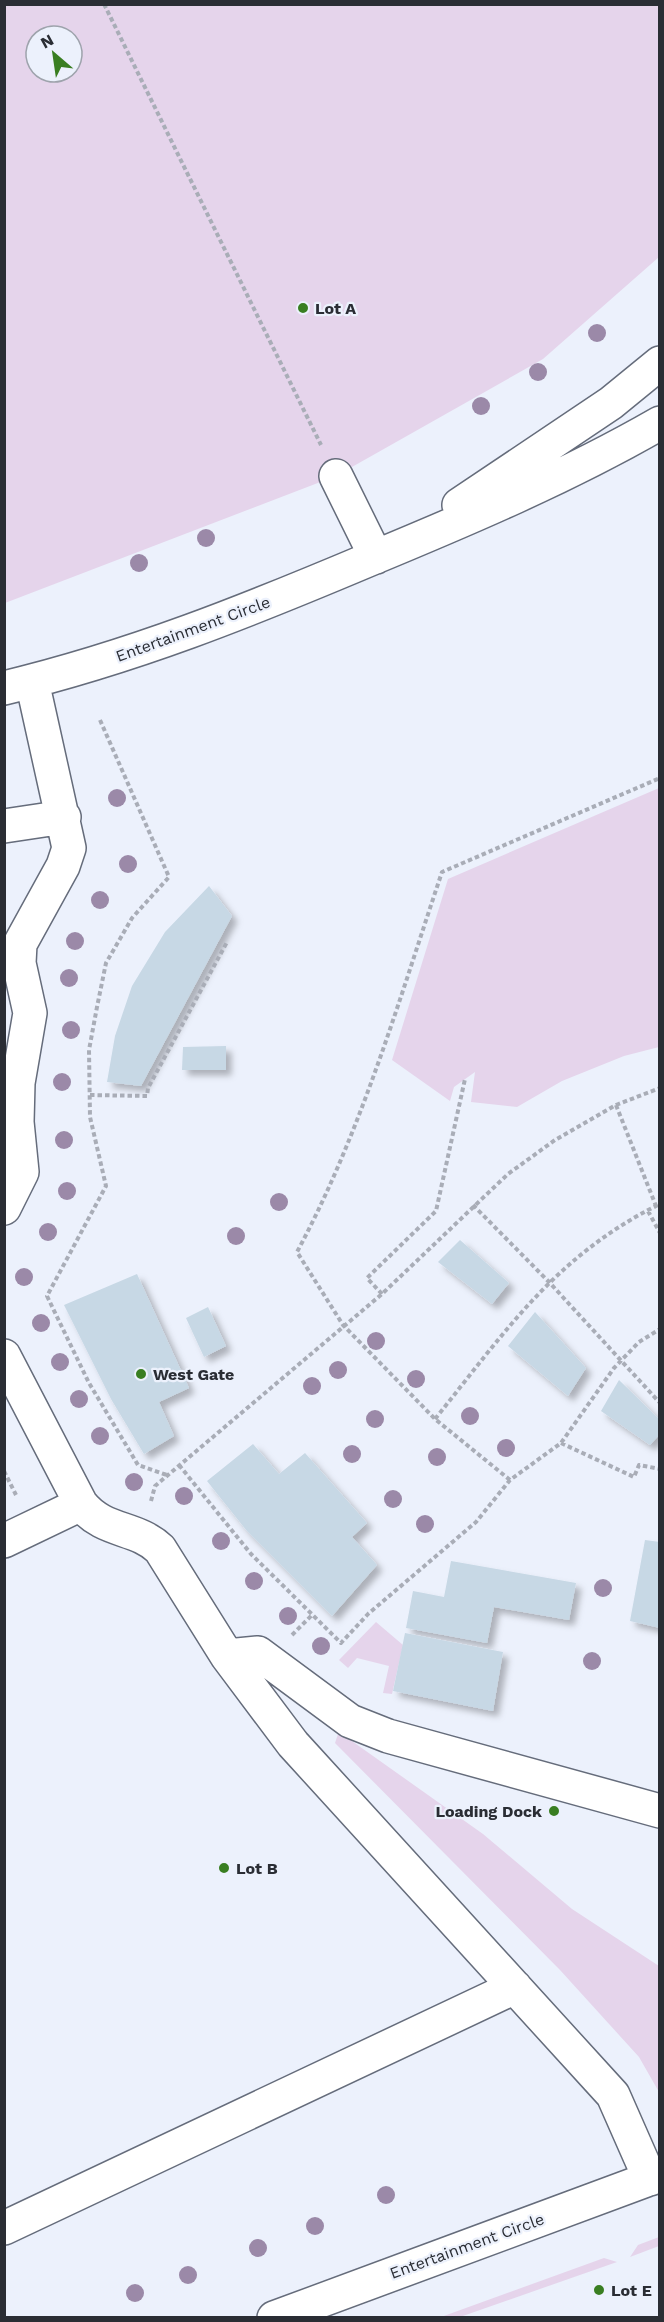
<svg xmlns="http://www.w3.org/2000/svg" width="664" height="2322" font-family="'Work Sans',sans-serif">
<defs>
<filter id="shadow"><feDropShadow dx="5.5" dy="5.5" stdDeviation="3" flood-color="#0004"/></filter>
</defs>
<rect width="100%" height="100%" fill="#ecf1fc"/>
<path fill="#e5d4eb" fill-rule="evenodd" d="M5 5H659V257L543 359 336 476 5 603ZM36 36H72V72H36Z
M659 788V1047L624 1056 562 1081 517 1107 471 1102 475 1072 454 1087 450 1101 392 1060 448 879Z
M376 1622 403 1645 392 1694 383 1693 389 1666 357 1658 348 1668 339 1660Z
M338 1734H342L483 1834 572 1909 659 1966V2092L639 2057 560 1970 335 1743Z
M659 2237V2246L630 2257 638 2245Z
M604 2258 617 2262 460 2317H441Z"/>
<path fill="#c7d8e5" filter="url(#shadow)" d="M209 886 232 916 141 1086 107 1082 115 1036 132 986 165 932Z
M226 1046V1070H182L183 1047Z
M460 1240 509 1283 492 1304 438 1262Z
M137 1274 189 1388 159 1402 174 1436 144 1454 111 1399 64 1305Z
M208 1307 226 1346 204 1357 186 1318Z
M535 1312 586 1368 568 1396 508 1346Z
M619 1380 660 1420V1434L650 1445 601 1411Z
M253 1444 279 1474 305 1453 367 1523 352 1537 377 1565 332 1616 247 1531 207 1481Z
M645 1540 660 1542V1628L630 1621Z
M451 1561 576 1583 569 1620 494 1607 487 1643 406 1628 413 1591 444 1597Z
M405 1633 503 1652 493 1711 393 1691Z"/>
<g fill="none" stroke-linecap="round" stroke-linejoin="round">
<defs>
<path id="minor" d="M336 476 376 557
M459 505 611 403 660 363
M4 688C133 657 247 611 368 560 467 519 566 477 660 423
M4 826 64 817
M4 1208 22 1172 17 1122 18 1083 30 1013 19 963 20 944 63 866 69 848 32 681
M4 1356 81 1504 4 1541
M81 1504C104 1533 136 1526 160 1549L227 1656 293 1744 613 2095 650 2179
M227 1656 258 1653 350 1721 388 1736 660 1811
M4 2228 515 1987
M274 2318 660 2175"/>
</defs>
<use href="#minor" stroke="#656c7b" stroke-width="36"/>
<path stroke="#a9adb7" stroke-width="4" stroke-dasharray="4.5 3" stroke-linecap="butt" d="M104 4 321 445
M100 720 169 877 132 918 106 963 97 1007 89 1050 90 1117 106 1186 47 1296 89 1383 138 1465 167 1475
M90 1095 147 1096 148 1088 227 942
M616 1105 656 1206
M473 1205 549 1282 660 1403
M648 1211 660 1233
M382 1294 367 1278 436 1211 465 1079
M435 1419C505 1332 556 1255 660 1204
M561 1443 634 1477 639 1465 660 1469
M179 1465 251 1554 341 1643 368 1614 476 1522 510 1480 561 1443 614 1368 639 1342 660 1329
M4 1471 16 1495
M510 1480 435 1419 343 1325 297 1252C361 1133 399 1000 442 872L660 778
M151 1501 155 1486 382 1294 508 1174 555 1140 616 1105 660 1088
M292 1635 313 1614"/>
<use href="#minor" stroke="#fff" stroke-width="33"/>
</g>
<g fill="#9b89a8">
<circle cx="597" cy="333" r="9"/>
<circle cx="538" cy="372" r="9"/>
<circle cx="481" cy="406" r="9"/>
<circle cx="206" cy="538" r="9"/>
<circle cx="139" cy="563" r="9"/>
<circle cx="117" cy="798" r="9"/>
<circle cx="128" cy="864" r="9"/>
<circle cx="100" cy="900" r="9"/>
<circle cx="75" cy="941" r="9"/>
<circle cx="69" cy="978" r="9"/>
<circle cx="71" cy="1030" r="9"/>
<circle cx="62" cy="1082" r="9"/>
<circle cx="64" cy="1140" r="9"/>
<circle cx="67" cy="1191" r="9"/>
<circle cx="279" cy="1202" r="9"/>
<circle cx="48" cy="1232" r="9"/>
<circle cx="236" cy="1236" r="9"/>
<circle cx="24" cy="1277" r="9"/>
<circle cx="41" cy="1323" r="9"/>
<circle cx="376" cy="1341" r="9"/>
<circle cx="60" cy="1362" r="9"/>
<circle cx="338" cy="1370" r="9"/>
<circle cx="416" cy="1379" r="9"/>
<circle cx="312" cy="1386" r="9"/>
<circle cx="79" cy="1399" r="9"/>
<circle cx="470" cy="1416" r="9"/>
<circle cx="375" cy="1419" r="9"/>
<circle cx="100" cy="1436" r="9"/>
<circle cx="506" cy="1448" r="9"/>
<circle cx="352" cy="1454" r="9"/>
<circle cx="437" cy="1457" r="9"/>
<circle cx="134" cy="1482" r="9"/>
<circle cx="184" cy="1496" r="9"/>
<circle cx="393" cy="1499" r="9"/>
<circle cx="425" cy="1524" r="9"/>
<circle cx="221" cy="1541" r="9"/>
<circle cx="254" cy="1581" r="9"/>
<circle cx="603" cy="1588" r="9"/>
<circle cx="288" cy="1616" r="9"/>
<circle cx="321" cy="1646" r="9"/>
<circle cx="592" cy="1661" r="9"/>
<circle cx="386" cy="2195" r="9"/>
<circle cx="315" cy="2226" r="9"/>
<circle cx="258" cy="2248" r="9"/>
<circle cx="188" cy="2275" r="9"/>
<circle cx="135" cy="2293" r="9"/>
</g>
<g fill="#397e21" stroke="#ecf1fc" stroke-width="2">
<circle cx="303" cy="308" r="6"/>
<circle cx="141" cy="1374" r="6"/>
<circle cx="554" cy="1811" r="6"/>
<circle cx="224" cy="1868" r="6"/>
<circle cx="599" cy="2290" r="6"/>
</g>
<g text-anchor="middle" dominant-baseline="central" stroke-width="4.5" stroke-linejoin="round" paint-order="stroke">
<g font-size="16" font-weight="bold" fill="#2a2d34" stroke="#ecf1fc" text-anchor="start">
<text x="315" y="308">Lot A</text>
<text x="153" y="1374">West Gate</text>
<text x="542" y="1811" text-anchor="end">Loading Dock</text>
<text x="236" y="1868">Lot B</text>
<text x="611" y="2290">Lot E</text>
</g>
<g font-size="16" fill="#2a2d34" stroke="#ecf1fc">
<text transform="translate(193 629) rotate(-20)">Entertainment Circle</text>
<text transform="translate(467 2246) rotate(-20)">Entertainment Circle</text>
</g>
</g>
<rect width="664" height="2322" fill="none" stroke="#2a2d34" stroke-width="12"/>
<g transform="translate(54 54) rotate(331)"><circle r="28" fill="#ecf1fc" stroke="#9ea3ac" stroke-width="1.5"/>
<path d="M0-4.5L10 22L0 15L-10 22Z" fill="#397e21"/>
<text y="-9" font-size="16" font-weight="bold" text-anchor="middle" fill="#2a2d34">N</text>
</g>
</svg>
